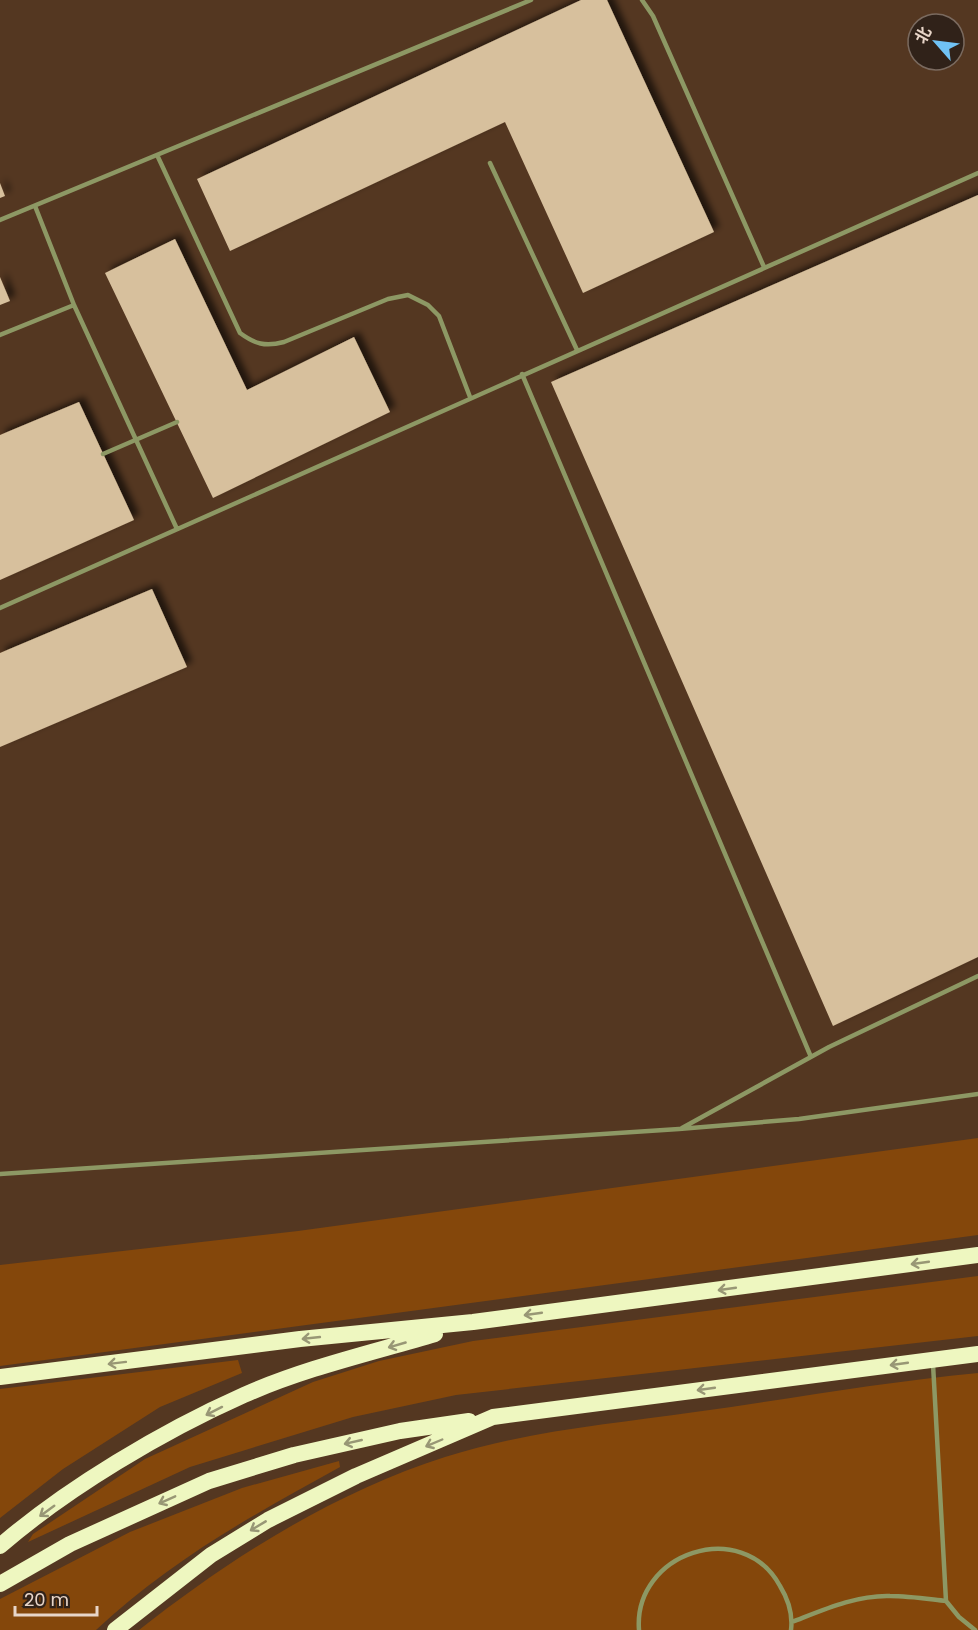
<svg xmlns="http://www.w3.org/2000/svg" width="978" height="1630" font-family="Poppins,'Noto Sans SC',sans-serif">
<defs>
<filter id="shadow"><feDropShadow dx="5.5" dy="-5.5" stdDeviation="3" flood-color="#0009"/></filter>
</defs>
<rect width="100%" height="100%" fill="#543721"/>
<path fill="#84470b" d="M978 1138V1235L0 1366V1265L298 1231Z
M978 1276V1336L456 1395 353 1417 190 1467 28 1542 33 1534 145 1459 313 1382 379 1361 473 1341Z
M238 1360 242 1373 160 1407 63 1469 0 1518V1389Z
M978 1373V1630H139C232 1557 333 1493 445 1457 526 1431 612 1424 695 1412 789 1399 883 1382 978 1373Z
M339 1461 340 1467C251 1516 171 1560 96 1630H0V1599L130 1532 242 1488Z"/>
<path fill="#d7c09d" filter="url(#shadow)" d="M581 0H607L714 232 583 293 505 122 230 251 197 179Z
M0 183 5 196 0 198Z
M978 195V957L833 1026 551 382Z
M175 239 247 390 354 337 390 412 213 498 105 273Z
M0 277 10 301 0 305Z
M79 402 134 520 0 580V435Z
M152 589 187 667 0 747V653Z"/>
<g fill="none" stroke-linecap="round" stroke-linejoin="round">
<path stroke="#8d9864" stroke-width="4.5" d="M642 0 653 16 764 267
M158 157 240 333C255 344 265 347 284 342L388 299 408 295 428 305 439 316 470 397
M490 163 577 350
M35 206 74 305 177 529
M0 220 531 0
M0 335 74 305
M522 374 811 1057
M103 454 177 422
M0 608 978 173
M682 1128 829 1047 978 976
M0 1174 679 1129 799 1119 978 1094
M933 1364 946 1601 959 1617 975 1630
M792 1622C823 1610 856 1595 890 1596 909 1596 928 1599 946 1601
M639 1630C633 1553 742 1516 780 1586 788 1599 793 1614 791 1630"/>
<path stroke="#eef7c0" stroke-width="16" d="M0 1377 300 1339 473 1322 978 1255
M0 1546C67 1488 163 1431 244 1395 305 1368 371 1353 435 1334
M0 1584 70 1544 209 1481 294 1455 400 1431 469 1421
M115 1630 211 1555 268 1520 356 1476 493 1417 978 1354"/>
</g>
<defs><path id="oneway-shaft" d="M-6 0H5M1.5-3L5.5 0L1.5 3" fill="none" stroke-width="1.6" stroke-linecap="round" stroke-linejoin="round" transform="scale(1.5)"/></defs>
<g stroke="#989775">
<use href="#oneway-shaft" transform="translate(920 1263) rotate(172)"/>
<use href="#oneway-shaft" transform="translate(727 1289) rotate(172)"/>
<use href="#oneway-shaft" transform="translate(533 1314) rotate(172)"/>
<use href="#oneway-shaft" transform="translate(311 1338) rotate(174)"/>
<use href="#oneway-shaft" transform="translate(397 1345) rotate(164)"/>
<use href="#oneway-shaft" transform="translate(117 1363) rotate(173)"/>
<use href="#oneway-shaft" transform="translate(899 1364) rotate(172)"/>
<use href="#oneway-shaft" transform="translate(706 1389) rotate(172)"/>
<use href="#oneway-shaft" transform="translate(214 1411) rotate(153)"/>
<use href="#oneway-shaft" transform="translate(353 1442) rotate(167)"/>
<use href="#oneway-shaft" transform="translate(434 1443) rotate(157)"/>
<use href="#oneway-shaft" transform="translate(167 1500) rotate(156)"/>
<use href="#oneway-shaft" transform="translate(47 1511) rotate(144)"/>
<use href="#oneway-shaft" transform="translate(258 1526) rotate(149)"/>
</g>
<g transform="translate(936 42) rotate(298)"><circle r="28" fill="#302219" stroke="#7a6a5f" stroke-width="1.5"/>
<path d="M0-4.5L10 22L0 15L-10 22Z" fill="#70c2f4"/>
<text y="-9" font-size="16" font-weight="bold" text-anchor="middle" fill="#e8d5c8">北</text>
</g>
<path d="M15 1606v9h82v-9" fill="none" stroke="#e8d5c8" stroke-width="3"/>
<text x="24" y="1606" font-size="18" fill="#e8d5c8" stroke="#302219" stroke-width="4.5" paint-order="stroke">20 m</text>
</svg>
